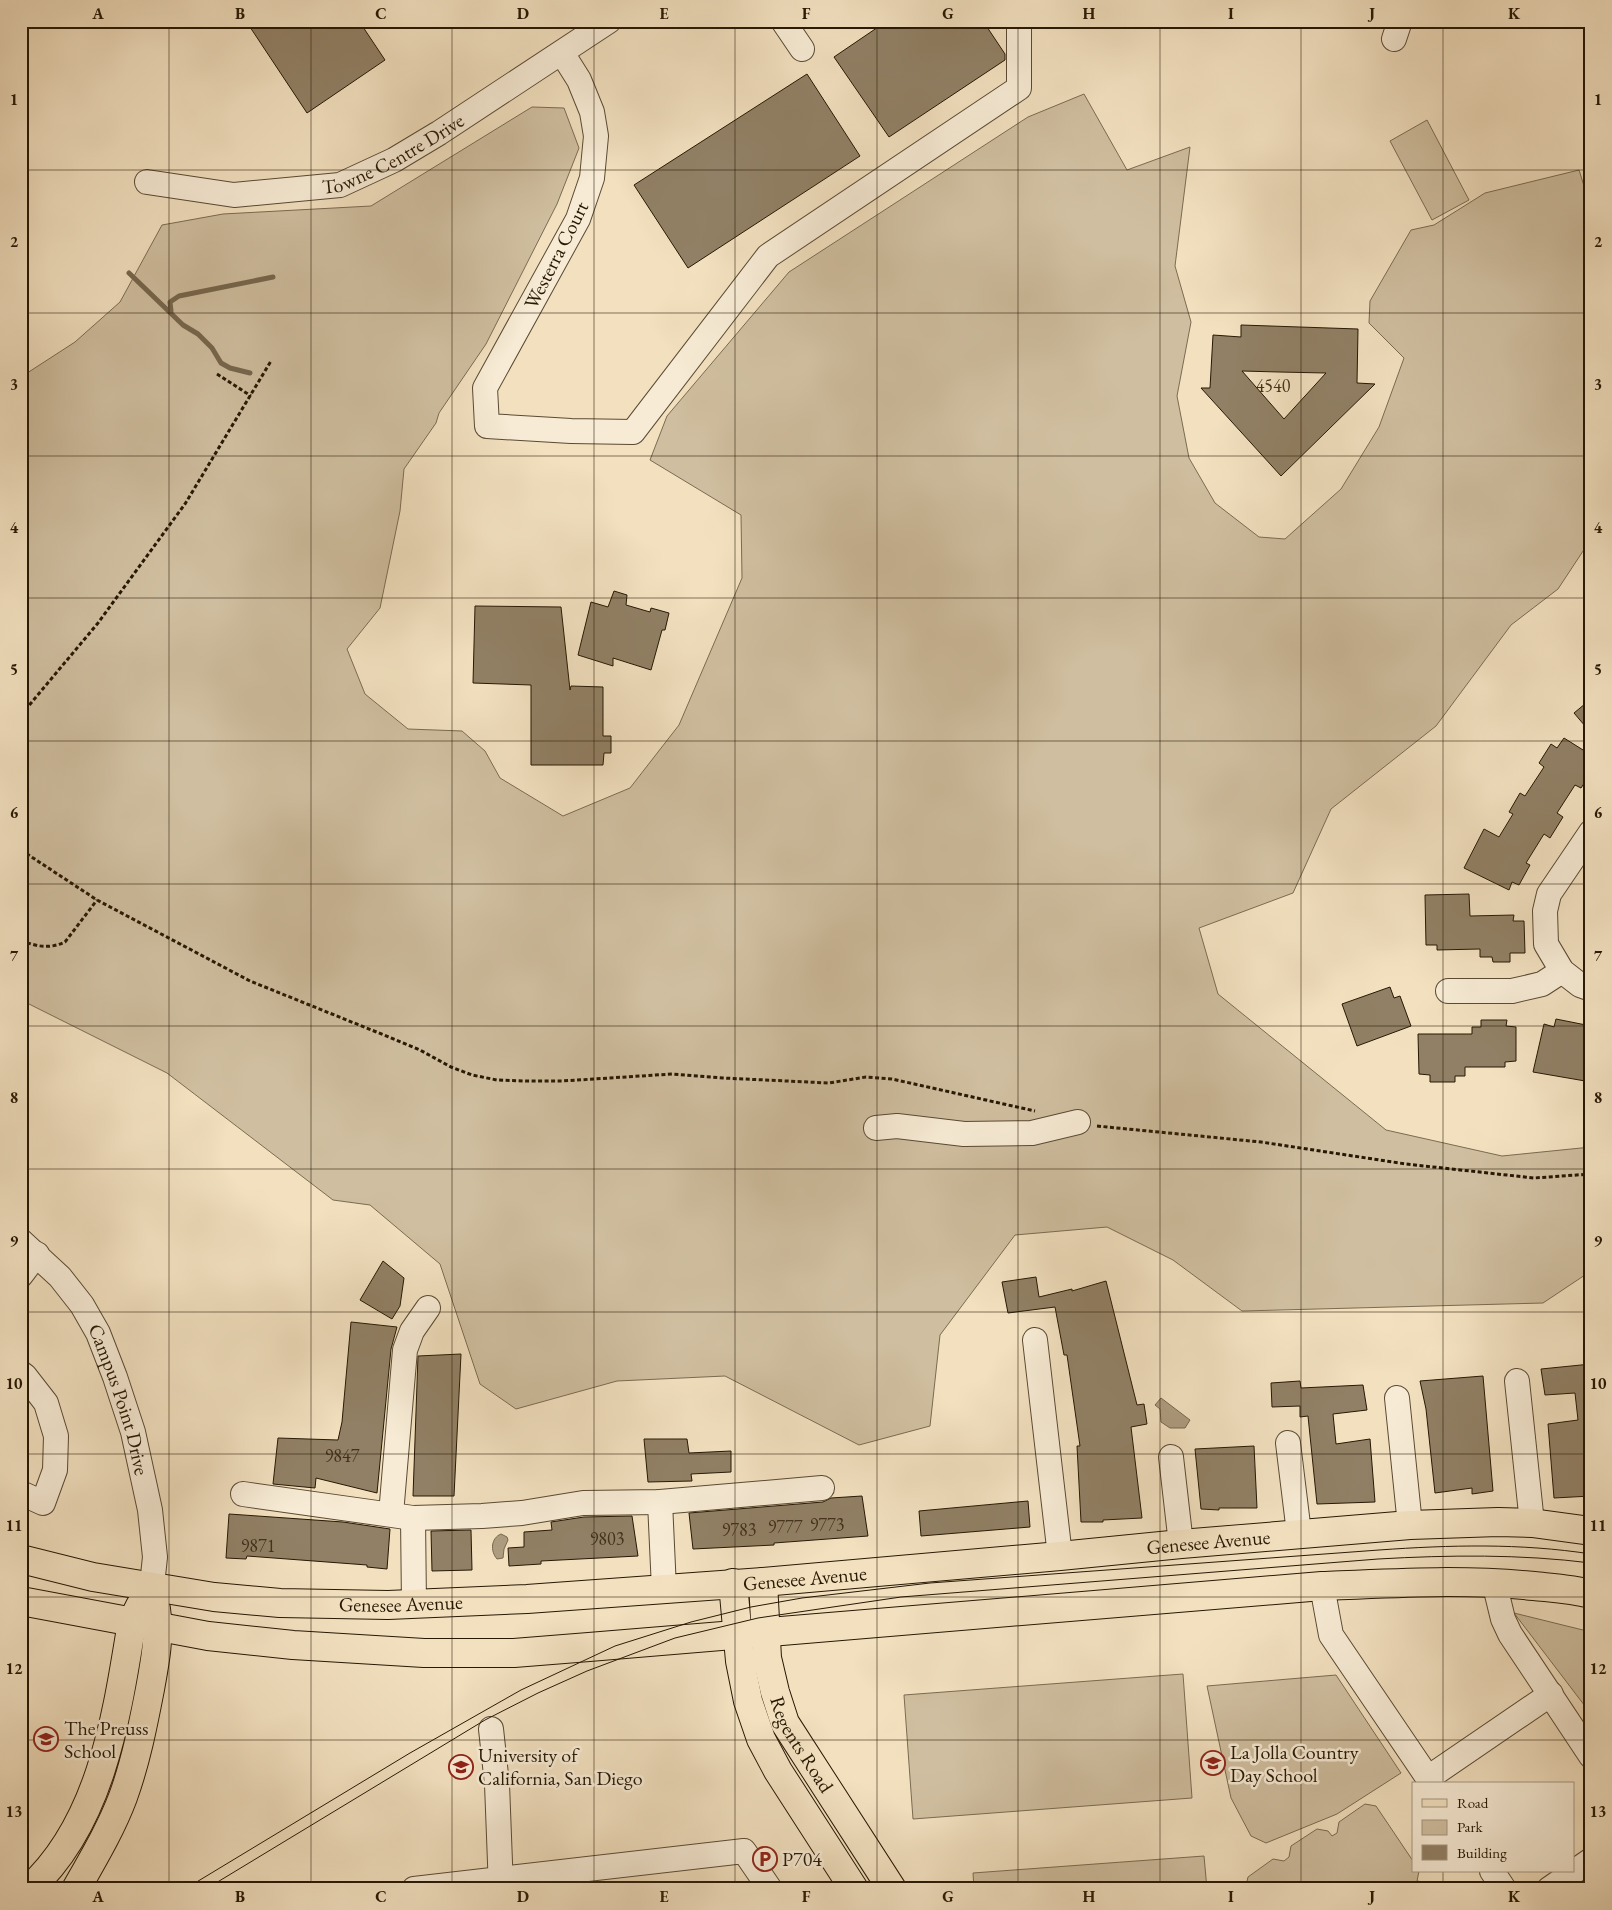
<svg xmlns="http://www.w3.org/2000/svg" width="1612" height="1910" font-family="'EB Garamond',serif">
<rect width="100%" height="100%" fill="#f2e0bf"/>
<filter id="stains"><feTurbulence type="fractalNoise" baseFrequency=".004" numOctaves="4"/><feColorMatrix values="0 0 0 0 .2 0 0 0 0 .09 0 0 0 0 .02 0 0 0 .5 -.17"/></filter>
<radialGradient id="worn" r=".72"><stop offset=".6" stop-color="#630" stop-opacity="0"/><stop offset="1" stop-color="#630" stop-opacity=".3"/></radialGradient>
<path fill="#cfbe9f" stroke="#7b6b52" d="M1084 94 1127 170 1190 147 1175 266 1191 322 1177 396 1189 458 1215 503 1259 537 1285 539 1341 489 1379 427 1404 358 1369 323 1370 301 1411 230 1434 225 1485 193 1579 170 1591 208V539L1558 589 1511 625 1436 726 1331 809 1293 893 1199 928 1218 994 1386 1130 1502 1156 1591 1147V1271L1543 1303 1242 1311 1173 1260 1107 1227 1015 1235 940 1335 930 1426 859 1445 725 1376 617 1381 516 1409 480 1384 440 1264 370 1205 333 1200 167 1073 21 1000V377L75 342 120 302 162 225 223 214 371 206 532 107 564 108 579 148 557 204 486 344 439 413 436 423 404 469 400 511 380 608 347 649 365 694 408 729 462 731 485 751 500 778 563 816 630 788 679 725 742 578 741 515 650 460 667 416 789 272 1028 117Z
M1427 120 1469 200 1432 220 1390 141Z
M1514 1613 1591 1632V1714Z
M1183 1674 1192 1798 913 1819 904 1695Z
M1336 1675 1401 1773 1337 1814 1266 1843 1251 1836 1231 1798 1207 1686Z
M1365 1804 1376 1806 1413 1861V1871H1419L1417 1881 1429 1883 1433 1889H1247L1246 1886 1248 1877 1273 1859 1284 1861 1289 1857 1291 1846 1317 1829 1328 1831 1332 1836 1337 1833 1339 1822Z
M1204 1856 1207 1889H974L973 1873Z"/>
<path fill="#ad9c7f" stroke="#77674e" d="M1161 1398 1190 1420 1185 1428H1170L1161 1422 1160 1409 1155 1405Z
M501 1534 507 1537 508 1540 504 1549 503 1558 497 1559C490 1551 491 1538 501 1534Z"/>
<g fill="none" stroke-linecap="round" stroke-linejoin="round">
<path stroke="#77674e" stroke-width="5" d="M129 273 183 325 198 334 212 348 221 363 230 368 250 373
M171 311 170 302 179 296 273 277"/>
</g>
<path fill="#918065" stroke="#271804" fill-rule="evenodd" d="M246 21H359L385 60 307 113Z
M887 21H983L1005 54V60L889 137 834 57Z
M807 74 860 156 688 268 634 185Z
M1241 325 1358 329 1357 383 1375 384 1281 476 1201 388H1210L1213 335 1241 337ZM1242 371 1279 372 1326 373 1284 419Z
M614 591 627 595 626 605 650 612 651 608 669 613 665 630H662L651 670 613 658V666L578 655 591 602 608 607Z
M475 606 561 607 570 690 571 686 603 687V736H611V753H604L603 765H531V685L473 683Z
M1591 699V733L1574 713Z
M1564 738 1591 755V773L1581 788 1575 785 1557 813 1563 817 1550 838 1544 834 1526 863 1530 865 1519 885 1512 882 1509 890 1464 868 1484 829 1499 837 1513 814 1509 812 1520 793 1525 796 1544 767 1539 763 1551 744 1557 748Z
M1469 894 1470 916 1514 915 1513 921H1524L1525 953H1510V962H1493L1492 957H1480V949L1437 950V945H1426L1425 895Z
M1390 987 1394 998 1400 996 1411 1026 1357 1046 1342 1004Z
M1556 1019 1591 1026V1082L1533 1072 1544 1024 1554 1027Z
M1481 1020H1507L1506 1026 1516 1027V1061L1505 1062V1067H1465V1076H1455V1082H1430V1075L1419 1074 1418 1034H1472V1027H1481Z
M383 1261 404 1278 400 1306 392 1319 360 1300Z
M1036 1277 1039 1297 1072 1289V1291L1106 1281 1137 1405 1144 1404 1147 1424 1131 1427 1142 1518 1103 1520V1522H1081L1077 1446H1080L1067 1355H1064L1055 1307 1008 1313 1002 1282Z
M351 1322 397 1327 391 1349 377 1493 316 1478 315 1488 273 1484 278 1438 338 1440 342 1422Z
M461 1354 454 1496H413L418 1356Z
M1591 1364V1496L1554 1498 1548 1424 1578 1420 1575 1393 1545 1395 1541 1369Z
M1483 1376 1493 1491 1472 1494V1488L1435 1493 1426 1409 1420 1381Z
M1300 1381 1301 1388 1363 1385 1367 1410 1333 1414 1336 1444 1370 1439 1375 1502 1317 1504 1308 1416 1300 1417V1406L1272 1407 1271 1383Z
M644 1439H687L689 1453 731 1451V1472L691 1474 692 1481 648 1482Z
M1254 1446 1257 1508H1219V1510L1201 1509 1195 1449Z
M862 1496 868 1536 774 1543V1545L693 1549 689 1513 823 1502 831 1498Z
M1028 1501 1030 1527 921 1536 919 1511Z
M229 1514 343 1522 390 1529 387 1569 367 1567V1565L247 1556 246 1559 226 1558Z
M632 1516 638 1556 541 1561V1564L509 1566 508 1548 524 1547V1532L552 1530 551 1522 584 1517Z
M471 1530 472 1570 432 1571 431 1531Z"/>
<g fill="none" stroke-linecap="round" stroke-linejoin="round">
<defs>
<g id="minor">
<path d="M783 21 802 49"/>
<path d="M1394 39 1400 21"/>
<path d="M562 53 579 80 592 112 596 136 592 178 578 219 485 388 487 426 571 431 633 432 768 256 1019 88V21"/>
<path id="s1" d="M147 182 234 195 340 185 394 160 439 133 609 21"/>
<path d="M1591 832 1549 894 1545 911 1546 944 1562 971 1580 985 1591 989"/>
<path d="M1448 991H1512L1542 984 1562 971"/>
<path d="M876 1128 897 1126 964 1134 1032 1133 1078 1122"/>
<path id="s2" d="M21 1241 60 1277 82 1305 98 1333 115 1377 133 1432 150 1510 155 1557 152 1585"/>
<path d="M21 1275 37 1254"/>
<path d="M1035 1340 1060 1556"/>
<path d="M21 1373 25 1376 46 1403 56 1436 55 1470 43 1503 21 1493"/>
<path d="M1517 1381 1532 1523"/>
<path d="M1397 1398 1410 1525"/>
<path d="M1288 1443 1299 1533"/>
<path d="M1171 1457 1181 1544"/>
<path d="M243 1494 413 1518 482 1516 522 1513 583 1503 660 1502 822 1488"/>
<path d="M660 1502 664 1589"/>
<path d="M391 1514 405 1350 412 1331 428 1308"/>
<path d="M413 1518 414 1604"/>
<path d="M1494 1582 1503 1619 1510 1634 1591 1756"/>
<path d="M1322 1586 1331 1635 1432 1784"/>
<path d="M491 1729 497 1784 501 1889"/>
<path d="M1428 1778 1551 1694"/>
<path d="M1492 1871 1504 1889"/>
<path d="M414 1889 744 1851 770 1889"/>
<path d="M1549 1889 1591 1860"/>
</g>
<g id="major">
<path id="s3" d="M21 1559 93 1577 214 1597 280 1603 388 1605 527 1599 763 1582 1060 1556 1181 1544 1410 1525 1498 1522 1532 1523 1591 1531"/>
<path id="s4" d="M763 1582 767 1658 775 1692 785 1723 892 1889"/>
<path d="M733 1583 740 1661 748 1701 761 1739 778 1771 854 1889"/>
<path d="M21 1601 208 1636 293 1645 424 1653H514L589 1647 1322 1586C1393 1583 1463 1579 1534 1586 1553 1588 1572 1589 1591 1594"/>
<path d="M29 1889C102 1823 117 1714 132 1622L140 1606"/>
<path d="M76 1889C93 1859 111 1829 123 1797 136 1761 143 1725 150 1689 155 1662 160 1635 156 1609"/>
</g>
</defs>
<use href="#minor" stroke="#5a4a33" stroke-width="26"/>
<use href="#major" stroke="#271804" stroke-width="30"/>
<path stroke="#271804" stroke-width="3" stroke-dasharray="4 2.5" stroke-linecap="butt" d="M217 374 251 396
M21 715 98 623 185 504 271 361
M21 850 97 900 250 981 384 1035 420 1050 451 1067 472 1075 497 1080 526 1081H562L672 1074 723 1078 829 1083 866 1077 892 1079 1035 1111
M21 940C36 947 50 949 65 942L97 900
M1097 1126 1261 1142 1406 1164 1534 1178 1591 1174"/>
<use href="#minor" stroke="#f7ebd5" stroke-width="24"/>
<use href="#major" stroke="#f2e0bf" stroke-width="28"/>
<path stroke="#271804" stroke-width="1" d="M185 1889 410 1753 521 1690 615 1646 691 1622 751 1607 802 1598 930 1583 1379 1550C1450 1545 1520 1543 1591 1554
M206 1889 485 1720 538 1693 587 1671 675 1638 758 1618 901 1597 1378 1559C1449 1555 1520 1554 1591 1563"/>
</g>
<path fill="none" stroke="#271804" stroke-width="1" stroke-opacity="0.55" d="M169 21V1889M311 21V1889M452 21V1889M594 21V1889M735 21V1889M877 21V1889M1018 21V1889M1160 21V1889M1301 21V1889M1443 21V1784M21 170H1591M21 313H1591M21 456H1591M21 598H1591M21 741H1591M21 884H1591M21 1026H1591M21 1169H1591M21 1312H1591M21 1454H1591M21 1597H1591M21 1740H1591M1443 1871V1889"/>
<defs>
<symbol id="school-ring" viewBox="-11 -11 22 22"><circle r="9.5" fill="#f7ebd5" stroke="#8f2418" stroke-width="1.5"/><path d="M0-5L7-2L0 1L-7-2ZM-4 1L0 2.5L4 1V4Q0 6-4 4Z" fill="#8f2418"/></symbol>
<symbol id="university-ring" viewBox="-11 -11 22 22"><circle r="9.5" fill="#f7ebd5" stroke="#8f2418" stroke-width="1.5"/><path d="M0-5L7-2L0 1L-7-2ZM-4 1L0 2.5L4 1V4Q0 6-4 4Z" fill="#8f2418"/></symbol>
<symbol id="parking-ring" viewBox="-11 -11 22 22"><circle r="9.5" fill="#f7ebd5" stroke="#8f2418" stroke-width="1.5"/><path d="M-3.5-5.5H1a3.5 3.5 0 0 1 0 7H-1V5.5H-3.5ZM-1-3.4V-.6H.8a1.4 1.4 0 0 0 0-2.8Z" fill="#8f2418"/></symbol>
</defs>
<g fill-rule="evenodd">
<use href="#school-ring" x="32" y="1725" width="28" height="28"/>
<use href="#school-ring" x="1199" y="1749" width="28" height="28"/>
<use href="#university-ring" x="447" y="1753" width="28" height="28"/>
<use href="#parking-ring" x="751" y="1845" width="28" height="28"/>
</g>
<g text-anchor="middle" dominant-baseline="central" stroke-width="5" stroke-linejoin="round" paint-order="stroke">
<g font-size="18" fill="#42321c">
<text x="1273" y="385">4540</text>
<text x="342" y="1455">9847</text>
<text x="827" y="1524">9773</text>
<text x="785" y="1526">9777</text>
<text x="739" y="1529">9783</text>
<text x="607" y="1538">9803</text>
<text x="258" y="1545">9871</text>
</g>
<g font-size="20" fill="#271804" stroke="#f7ebd5">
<text stroke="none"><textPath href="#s1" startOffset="255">Towne Centre Drive</textPath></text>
<text transform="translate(556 255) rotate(-63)">Westerra Court</text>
<text stroke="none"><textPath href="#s2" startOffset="191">Campus Point Drive</textPath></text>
<text stroke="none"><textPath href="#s3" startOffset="1194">Genesee Avenue</textPath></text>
<text stroke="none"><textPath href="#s3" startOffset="789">Genesee Avenue</textPath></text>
<text stroke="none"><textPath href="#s3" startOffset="384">Genesee Avenue</textPath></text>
<text stroke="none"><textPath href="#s4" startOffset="170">Regents Road</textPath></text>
</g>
<g font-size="20" fill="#271804" stroke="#f7ebd5" text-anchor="start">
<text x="64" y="1728">The Preuss<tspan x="64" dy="23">School</tspan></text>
<text x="1230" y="1752">La Jolla Country<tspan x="1230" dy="23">Day School</tspan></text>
<text x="478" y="1755">University of<tspan x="478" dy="23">California, San Diego</tspan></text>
<text x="782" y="1859">P704</text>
</g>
</g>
<rect width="1612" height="1910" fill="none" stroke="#f2e0bf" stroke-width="55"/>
<rect x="1412" y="1782" width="162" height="90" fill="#f7ebd5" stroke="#a49781"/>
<rect x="1422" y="1799" width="25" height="8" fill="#f2e0bf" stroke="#a49781"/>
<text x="1457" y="1808" font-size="15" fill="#271804">Road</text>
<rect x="1422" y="1820" width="25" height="15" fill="#cfbe9f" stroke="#a49781"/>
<text x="1457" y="1832" font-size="15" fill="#271804">Park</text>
<rect x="1422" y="1845" width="25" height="15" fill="#918065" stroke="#a49781"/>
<text x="1457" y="1858" font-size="15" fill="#271804">Building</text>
<rect x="28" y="28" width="1556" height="1854" fill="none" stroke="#271804" stroke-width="2"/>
<g font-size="16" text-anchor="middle" font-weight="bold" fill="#271804">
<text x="98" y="19">A</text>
<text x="240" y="19">B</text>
<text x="381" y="19">C</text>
<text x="523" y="19">D</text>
<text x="664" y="19">E</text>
<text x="806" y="19">F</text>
<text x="948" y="19">G</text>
<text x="1089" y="19">H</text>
<text x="1231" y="19">I</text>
<text x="1372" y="19">J</text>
<text x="1514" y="19">K</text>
<text x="14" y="105">1</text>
<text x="1598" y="105">1</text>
<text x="14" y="247">2</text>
<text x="1598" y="247">2</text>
<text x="14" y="390">3</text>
<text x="1598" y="390">3</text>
<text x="14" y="533">4</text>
<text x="1598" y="533">4</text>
<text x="14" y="675">5</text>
<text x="1598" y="675">5</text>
<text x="14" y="818">6</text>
<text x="1598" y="818">6</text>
<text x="14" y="961">7</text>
<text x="1598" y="961">7</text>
<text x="14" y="1103">8</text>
<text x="1598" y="1103">8</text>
<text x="14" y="1246">9</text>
<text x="1598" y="1246">9</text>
<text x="14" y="1389">10</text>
<text x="1598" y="1389">10</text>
<text x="14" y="1531">11</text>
<text x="1598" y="1531">11</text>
<text x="14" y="1674">12</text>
<text x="1598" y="1674">12</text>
<text x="14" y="1817">13</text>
<text x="1598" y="1817">13</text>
<text x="98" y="1902">A</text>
<text x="240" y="1902">B</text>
<text x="381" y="1902">C</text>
<text x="523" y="1902">D</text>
<text x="664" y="1902">E</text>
<text x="806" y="1902">F</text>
<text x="948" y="1902">G</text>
<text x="1089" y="1902">H</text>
<text x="1231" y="1902">I</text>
<text x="1372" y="1902">J</text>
<text x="1514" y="1902">K</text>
</g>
<rect width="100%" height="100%" filter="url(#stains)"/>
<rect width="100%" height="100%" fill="url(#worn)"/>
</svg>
